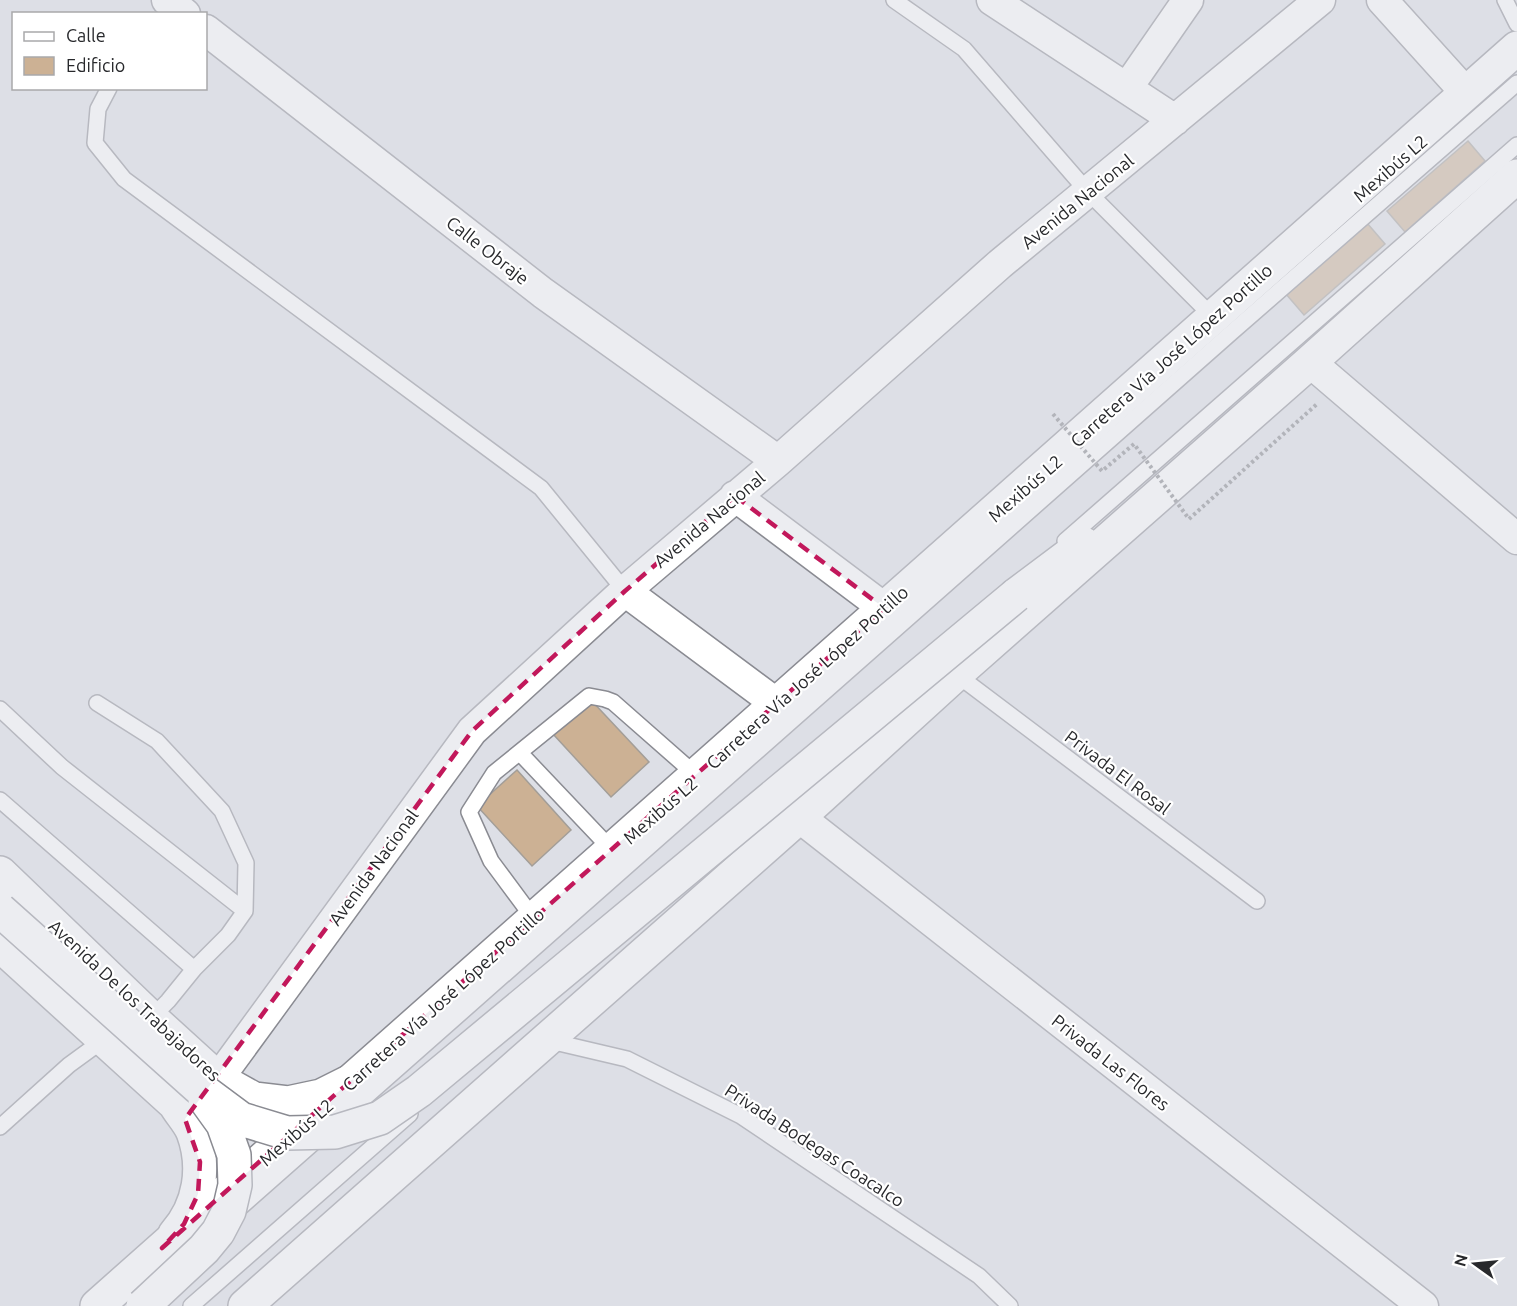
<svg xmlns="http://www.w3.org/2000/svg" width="1517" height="1306" font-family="Ubuntu,sans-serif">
<rect width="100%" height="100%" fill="#dddfe6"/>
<path fill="#ccb194" stroke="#a39e98" stroke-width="1.5" d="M1468 141 1485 161 1405 232 1387 211Z
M1367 223 1385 244 1304 315 1286 294Z
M590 699 649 762 611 797 553 734Z
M517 770 571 830 532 866 477 806Z"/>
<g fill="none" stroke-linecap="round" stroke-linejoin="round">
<defs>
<path id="lane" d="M894 0 964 49 1088 192 1213 317
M1505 0 1517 24
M109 88 98 109 95 143 124 179 541 488 625 591
M1065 541 1517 145
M956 674 1257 901
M97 703 157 741 222 811 246 863 245 911
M0 709 62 767 245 911 228 935 194 969 168 1001 150 1019
M520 753 612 850
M0 800 194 969
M534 919 491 861 469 812 494 773 589 696 605 699 613 702 696 775
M546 1040 627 1059 741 1116 979 1276 1010 1306
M0 1127 69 1065 106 1038
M234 1213 1232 332 1517 83
M191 1306 410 1114"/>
<path id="street" d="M167 0 185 14
M992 0 1175 120
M1382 0 1466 93
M206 30 543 293 778 461
M1127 88 1188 0
M1310 362 1517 539
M735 496 884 608
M625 591 777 704
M799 817 1423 1306
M202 1098 218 1079 472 731 625 591 778 461 1000 264 1320 0"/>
<path id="secondary" d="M1016 595 1084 544
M0 873 151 1018 218 1079 254 1099 288 1103 321 1096 347 1083
M0 945 175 1104C180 1113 189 1122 193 1132 206 1167 200 1206 175 1234"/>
<path id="primary" d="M97 1306 1517 48
M245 1306 799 817 956 674 1310 362 1517 176"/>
</defs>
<use href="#lane" stroke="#8a8b92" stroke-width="18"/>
<use href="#street" stroke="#8a8b92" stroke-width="33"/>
<use href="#secondary" stroke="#8a8b92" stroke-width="36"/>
<use href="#primary" stroke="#8a8b92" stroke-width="36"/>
<path stroke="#7f8085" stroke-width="4" stroke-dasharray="3 3" stroke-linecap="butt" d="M1189 519 1317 404"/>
<use href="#lane" stroke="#fff" stroke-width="15"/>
<use href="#street" stroke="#fff" stroke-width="30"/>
<use href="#secondary" stroke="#fff" stroke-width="33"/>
<use href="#primary" stroke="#fff" stroke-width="33"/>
<defs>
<path id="secondary-bridge" d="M0 910 198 1087 241 1119 287 1133 335 1132 380 1118 419 1091 1016 595
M143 1306 204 1249 218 1232 229 1211 235 1185 234 1155 223 1124 205 1099"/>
</defs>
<use href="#secondary-bridge" stroke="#8a8b92" stroke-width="36" stroke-linecap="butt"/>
<path stroke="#7f8085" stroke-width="4" stroke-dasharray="3 3" stroke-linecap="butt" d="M1053 414 1102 471 1134 444 1189 519"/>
<use href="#secondary-bridge" stroke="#fff" stroke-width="33"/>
</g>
<path d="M0 0H1517V1306H0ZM735 496 884 608 162 1248 184 1224 198 1194 200 1162 185 1119 472 731 625 591Z" fill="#dddfe6" fill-opacity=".55" fill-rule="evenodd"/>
<path fill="none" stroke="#c2185b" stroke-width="4.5" stroke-dasharray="12 8" stroke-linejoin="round" d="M735 496 884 608 162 1248 184 1224 198 1194 200 1162 185 1119 472 731 625 591Z"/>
<g text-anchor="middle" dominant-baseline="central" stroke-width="4.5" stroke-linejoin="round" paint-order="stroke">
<g font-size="18" fill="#28292c" stroke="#fff">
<text transform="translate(1390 168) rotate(-41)">Mexibús L2</text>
<text transform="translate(1077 201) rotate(-39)">Avenida Nacional</text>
<text transform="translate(488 250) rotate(38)">Calle Obraje</text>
<text transform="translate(1171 355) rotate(-42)">Carretera Vía José López Portillo</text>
<text transform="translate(1025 488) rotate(-41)">Mexibús L2</text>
<text transform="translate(709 519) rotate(-40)">Avenida Nacional</text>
<text transform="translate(807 677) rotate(-42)">Carretera Vía José López Portillo</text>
<text transform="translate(1118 772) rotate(37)">Privada El Rosal</text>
<text transform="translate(660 810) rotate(-41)">Mexibús L2</text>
<text transform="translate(373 867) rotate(-54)">Avenida Nacional</text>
<text transform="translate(443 999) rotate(-42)">Carretera Vía José López Portillo</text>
<text transform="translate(135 1000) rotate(43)">Avenida De los Trabajadores</text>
<text transform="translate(1111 1062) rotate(38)">Privada Las Flores</text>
<text transform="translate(296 1132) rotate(-41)">Mexibús L2</text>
<text transform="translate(815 1145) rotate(33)">Privada Bodegas Coacalco</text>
</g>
</g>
<rect x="12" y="12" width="195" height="78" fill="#ffffff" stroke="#a9a9ab" stroke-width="1.5"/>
<rect x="24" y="32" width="30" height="9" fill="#ffffff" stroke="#a9a9ab" stroke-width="1.5"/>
<text x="66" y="42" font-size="18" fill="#28292c">Calle</text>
<rect x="24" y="57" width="30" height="18" fill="#ccb194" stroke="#a9a9ab" stroke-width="1.5"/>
<text x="66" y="72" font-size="18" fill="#28292c">Edificio</text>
<g transform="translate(1475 1264) rotate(285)" stroke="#ffffff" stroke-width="4.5" paint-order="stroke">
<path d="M0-4.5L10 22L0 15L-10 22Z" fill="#28292c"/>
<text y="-9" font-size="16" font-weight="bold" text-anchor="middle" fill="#28292c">N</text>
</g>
</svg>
